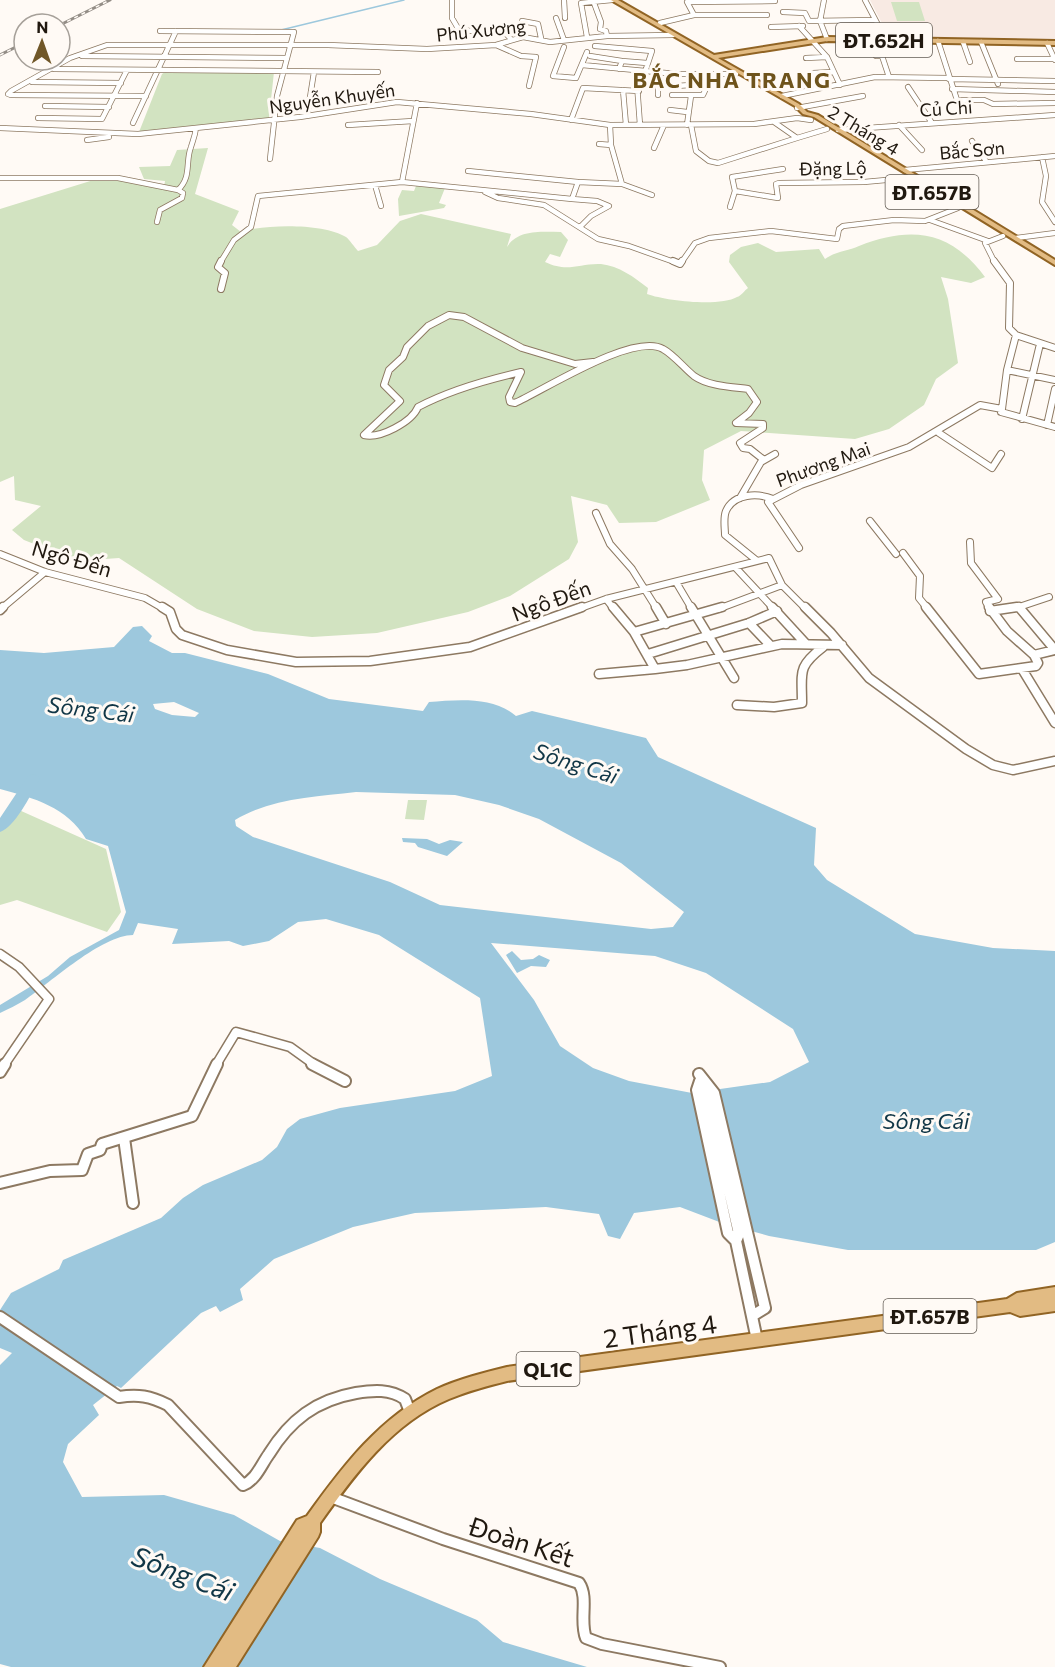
<svg xmlns="http://www.w3.org/2000/svg" width="1055" height="1667" font-family="Commissioner,sans-serif">
<rect width="100%" height="100%" fill="#fffaf5"/>
<path fill="#f8eae3" d="M870 0H1055V41L889 37Z"/>
<path fill="#d2e3c1" d="M891 2H919L925 21H897Z
M165 72H274L269 118 139 132 162 74Z
M208 148 195 194 239 211 232 225 241 232C264 224 324 223 346 237 350 240 354 247 358 251L377 245 400 221 421 214 511 234 507 247C518 229 542 232 561 232L568 240 560 257 550 254 545 262C568 273 579 263 601 264 619 266 634 277 648 288L647 294C666 301 720 307 737 297 741 296 745 290 748 288L729 262 730 255 741 247 758 243 776 252 819 249 825 259C836 251 848 251 859 246 911 226 950 230 985 277L971 283 941 277 948 299 958 363 936 379 924 405 889 429 855 439 741 431 704 450 702 480 710 500 656 522 619 523 607 505 571 496 578 542 569 559 510 596 468 612 377 633 312 637 254 631 197 609 119 558 77 561 24 540 12 530 41 506 15 500 14 476 0 482V209L100 178 164 187 165 181 144 179 139 167 170 166 177 150Z
M416 186 445 188 439 203 446 205 444 208 399 216 398 199 402 190 414 191Z
M408 800H427L424 820 405 819Z
M19 810 106 849 121 912 107 932 17 900 0 905V827Z"/>
<path fill="#9dc8dd" fill-rule="evenodd" d="M142 626 152 636 149 641 172 653H185L268 674 329 699 423 711 429 702C457 700 493 696 516 716L532 711 646 738 658 757 816 828 814 865 827 880 915 934 993 948 1055 951V1242L1036 1250H848L769 1236 722 1223 680 1207 634 1213 620 1239 608 1236 599 1214 546 1207 415 1213 353 1227 274 1259 240 1289 243 1300 220 1312 216 1306 201 1313 121 1388 117 1386 93 1405 99 1415 68 1444 63 1462 82 1497 164 1495 234 1515 280 1541 320 1548 380 1579 477 1620 503 1642 587 1667H11L0 1664V1365L12 1353 0 1348V1310L11 1293 59 1269 63 1260 161 1218 183 1198 203 1185 262 1160 277 1147 287 1129 300 1119 340 1108 455 1091 492 1076 480 998 379 935 326 919 298 922 269 941 243 946 229 941 172 944 178 929 138 923 133 935C102 935 51 982 25 1000 17 1005 8 1009 0 1013V1005L48 976 70 957 119 930 126 912 108 846 86 839C67 807 34 798 0 789V650L44 653 114 647 133 627ZM174 702 199 713 195 717 172 715 155 709 153 704ZM356 792 455 795 499 805 539 819 621 863 684 912 673 927 651 929 440 905 390 882 253 837 236 826 235 820C271 798 315 797 356 792ZM491 943 655 956 706 973 793 1029 809 1062 770 1082 692 1093 629 1081 593 1068 560 1046 534 1000Z
M402 838 427 839 439 844 450 840 463 842 447 856 418 847 415 843 403 842Z
M512 951 521 960 533 959 539 955 550 960 546 967 531 966 517 973 506 955Z"/>
<g fill="none" stroke-linecap="round" stroke-linejoin="round">
<path stroke="#9dc8dd" stroke-width="1.5" d="M281 30 404 0"/>
<path fill="#9dc8dd" fill-rule="evenodd" d="M33 774 38 776 40 779 38 782C30 796 15 827 0 832V818L28 776Z"/>
<defs>
<path id="minor-far3" d="M452 0V18L459 30 505 33 511 39
M564 0 565 18
M824 0 820 21 827 39
M865 0 886 40
M594 3 601 22 600 29 606 31 607 36
M783 12 805 13 809 21 875 20
M694 15H767
M556 18 564 40
M522 21 538 24 541 38
M660 23 694 15 687 2 775 1
M799 26 827 57 840 85
M771 27 803 26
M160 31 294 32 277 96 270 159
M587 37 581 3 612 0
M938 41 957 100H984L993 104 1055 103
M963 42 970 62
M981 42 998 84
M1047 43 1055 60
M496 45 521 56 536 57 529 86
M595 46 652 51 645 72
M564 47 553 76 576 78 587 52
M82 56 286 58
M590 56 622 61
M876 56H882L889 77
M806 58 827 57
M1017 59H1055
M582 65 677 74H736
M54 69 378 72
M619 69 622 61 647 63
M636 71 640 125
M658 73V95
M815 77 813 73 833 72
M949 79 1055 81
M32 82 121 83
M676 86 706 84
M908 87 932 123
M952 89 1055 92
M623 90 626 125
M11 95 8 94 11 91 70 58 107 45H328L427 49 496 45 523 37 550 42 607 36 673 35
M11 95 146 96
M672 95H703L709 82 706 75
M782 96 875 77 948 78
M45 106 109 107
M797 108 863 96
M670 110 687 112
M307 116 314 72
M38 118 102 119 127 70
M571 120 583 88 639 91
M133 123 176 31
M348 125 413 121
M687 125 691 96
M691 125 696 151 709 161 718 163 797 138 774 122
M899 125 922 150
M0 128 138 134 300 117 397 102 531 114 610 125 754 124 797 118 811 120
M838 130 1055 115
M797 138 827 129
M87 140 109 137
M972 141 986 161
M599 144 611 145
M654 148 664 125
M1042 157 1046 176 1042 202 1055 222
M783 169 732 177 735 191 778 198 776 184 779 183 864 182 908 178
M905 170 1055 156
M468 171 578 182
M0 178H118L178 190C192 177 185 162 191 147 193 140 195 136 196 128
M402 182 417 103
M622 184 652 195
M375 185 381 206
M485 192 498 198 544 205 598 239 629 246 677 263
M572 199 597 201 609 206 591 216 580 227
M730 207 735 191
M930 220 988 241
M157 222 160 210 182 198 183 193 178 190
M1016 238 1055 233
M220 263 234 240 251 227 258 196 402 182 572 199 578 182 622 184 611 145 610 125
M681 263 695 243 709 238 771 231 837 239 839 229 843 226 894 220 925 221 958 208
M995 263 985 243 1003 236"/>
<path id="minor-far2" d="M673 261 680 264 682 261
M994 261 1010 283 1009 328 1016 335 1055 348
M221 289 225 273 218 267 221 261
M593 362 575 364 522 348 464 317 449 315 428 326 407 347 403 357 389 370 384 385 400 401 364 435C380 439 412 422 418 407 450 390 486 380 521 372L509 397 510 402 515 403C544 390 634 332 663 349 674 355 684 368 694 376 708 386 732 387 748 389L757 402 749 413 736 423 763 424V428L740 443 743 448 750 449 764 460
M1007 370 1055 380
M1002 409 1001 412 1055 427
M1022 419 1040 344
M1047 425 1055 389
M939 433 992 468 1001 454
M740 498 761 462 775 454
M596 513 610 544 632 569 657 609
M870 521 896 554
M970 542 971 563 998 599 986 602 990 609
M799 548 768 502 801 485 909 447 980 405 1002 409 1007 370 1016 335
M903 553 920 576 919 598 928 609
M0 554 45 572 145 598 164 609
M756 560 725 535C725 528 723 518 726 511 734 493 758 493 773 499
M735 567 774 609
M676 582 692 609
M606 599 614 609
M1 609 45 572
M578 609 606 599 769 558 782 585 806 609
M718 609 782 585
M1006 609 1019 607
M1021 609 1019 607 1049 597"/>
<path id="minor-far1" d="M162 607 170 612 176 629 182 635 227 650 296 662 370 661 470 647 582 607
M613 607 634 632 655 669 687 665 782 644 842 645
M656 607 666 624
M691 607 734 678
M772 607 806 644
M805 607 831 633 869 678 966 749 993 765 1013 770 1055 761
M926 607 979 674 1036 666 1038 663 1034 655 1055 650
M989 607 1007 631 1034 655
M1019 607 1055 650
M0 610 3 607
M990 611 1017 607
M749 623 771 646
M634 632 722 607
M648 654 749 623 777 611
M1022 669 1055 723
M599 674 655 669
M737 705 774 707 802 703C802 672 797 667 823 647
M0 954 19 967 49 999 4 1065
M216 1065 236 1032 290 1047 315 1065"/>
<path id="minor" d="M312 1064 345 1081
M0 1072 5 1064
M699 1074 714 1093 765 1308 752 1316
M700 1081 697 1090 728 1233 736 1241
M700 1084 706 1091 739 1234 736 1241 757 1340
M124 1138 133 1203
M0 1183 50 1171 82 1170 88 1154 100 1150 102 1144 192 1116 217 1064
M0 1317 119 1397C138 1394 150 1396 168 1405L243 1485C256 1480 261 1465 269 1454 290 1420 316 1400 356 1393 374 1390 390 1389 405 1399L410 1412
M336 1499 443 1539 579 1583C589 1598 579 1621 586 1638L602 1644 720 1667"/>
<path id="major" d="M611 0H618L714 55 827 37 1055 41V45L827 41 718 58 799 104 807 112 818 115 1055 260V265L814 117 803 114 795 106Z
M1055 1287V1311L1020 1316 1010 1312 507 1381C487 1386 468 1391 449 1399 392 1423 354 1475 320 1523V1532L318 1537 236 1667H204L297 1520 307 1516C343 1466 380 1417 437 1389 459 1379 483 1373 507 1367L993 1301 1007 1299 1017 1293Z"/>
</defs>
<use href="#minor-far3" stroke="#8d7962" stroke-width="6"/>
<use href="#minor-far2" stroke="#8d7962" stroke-width="8"/>
<use href="#minor-far1" stroke="#8d7962" stroke-width="11"/>
<use href="#minor" stroke="#8d7962" stroke-width="14"/>
<use href="#major" stroke="#916424" stroke-width="4"/>
<use href="#minor-far3" stroke="#fff" stroke-width="4.5"/>
<use href="#minor-far2" stroke="#fff" stroke-width="6"/>
<use href="#minor-far1" stroke="#fff" stroke-width="8"/>
<use href="#minor" stroke="#fff" stroke-width="10"/>
<use href="#major" fill="#e2bb83" fill-rule="evenodd"/>
<defs>
<path id="rail" d="M60 25 110 0
M0 55 24 43"/>
</defs>
<use href="#rail" stroke="#938d86" stroke-width="3"/>
<use href="#rail" stroke="#fffaf5" stroke-width="1.5" stroke-dasharray="4" stroke-linecap="butt"/>
</g>
<g text-anchor="middle" dominant-baseline="central" stroke-width="6" stroke-linejoin="round" paint-order="stroke">
<g font-size="18" fill="#20180f" stroke="#fffaf5">
<text transform="translate(481 30) rotate(-6)">Phú Xương</text>
<text transform="translate(332 98) rotate(-8)">Nguyễn Khuyến</text>
<text transform="translate(946 108) rotate(-4)">Củ Chi</text>
<text transform="translate(864 130) rotate(31)">2 Tháng 4</text>
<text transform="translate(972 150) rotate(-5)">Bắc Sơn</text>
<text transform="translate(833 168) rotate(-1)">Đặng Lộ</text>
<text transform="translate(823 464) rotate(-20)">Phương Mai</text>
</g>
<g fill="#fffaf5" stroke="#635c54" stroke-width="1.5">
<rect x="836" y="23" width="96" height="34" rx="4.5"/>
<rect x="885.5" y="175" width="93" height="34" rx="4.5"/>
<rect x="883.5" y="1299" width="93" height="34" rx="4.5"/>
<rect x="516.5" y="1352" width="63" height="34" rx="4.5"/>
</g>
<g font-size="20" font-weight="bold" fill="#20180f">
<text x="884" y="40">ĐT.652H</text>
<text x="932" y="192">ĐT.657B</text>
<text x="930" y="1316">ĐT.657B</text>
<text x="548" y="1369">QL1C</text>
</g>
<g font-size="21" fill="#20180f" stroke="#fffaf5">
<text transform="translate(72 558) rotate(16)">Ngô Đến</text>
<text transform="translate(551 600) rotate(-20)">Ngô Đến</text>
</g>
<g font-size="22" font-weight="bold" letter-spacing="1.5" fill="#6e531b" stroke="#fffaf5">
<text x="732" y="79">BẮC NHA TRANG</text>
</g>
<g font-size="22" font-style="italic" fill="#103646" stroke="#fffaf5">
<text transform="translate(91 709) rotate(7)">Sông Cái</text>
<text transform="translate(576 763) rotate(18)">Sông Cái</text>
<text x="926" y="1120">Sông Cái</text>
</g>
<g font-size="26" fill="#20180f" stroke="#fffaf5">
<text transform="translate(660 1330) rotate(-8)">2 Tháng 4</text>
<text transform="translate(522 1541) rotate(18)">Đoàn Kết</text>
</g>
<g font-size="27" font-style="italic" fill="#103646" stroke="#fffaf5">
<text transform="translate(183 1573) rotate(21)">Sông Cái</text>
</g>
</g>
<g transform="translate(42 42) rotate(1)"><circle r="28" fill="#fffaf5" stroke="#a6a099" stroke-width="1.5"/>
<path d="M0-4.5L10 22L0 15L-10 22Z" fill="#705728"/>
<text y="-9" font-size="16" font-weight="bold" text-anchor="middle" fill="#20180f">N</text>
</g>
</svg>
